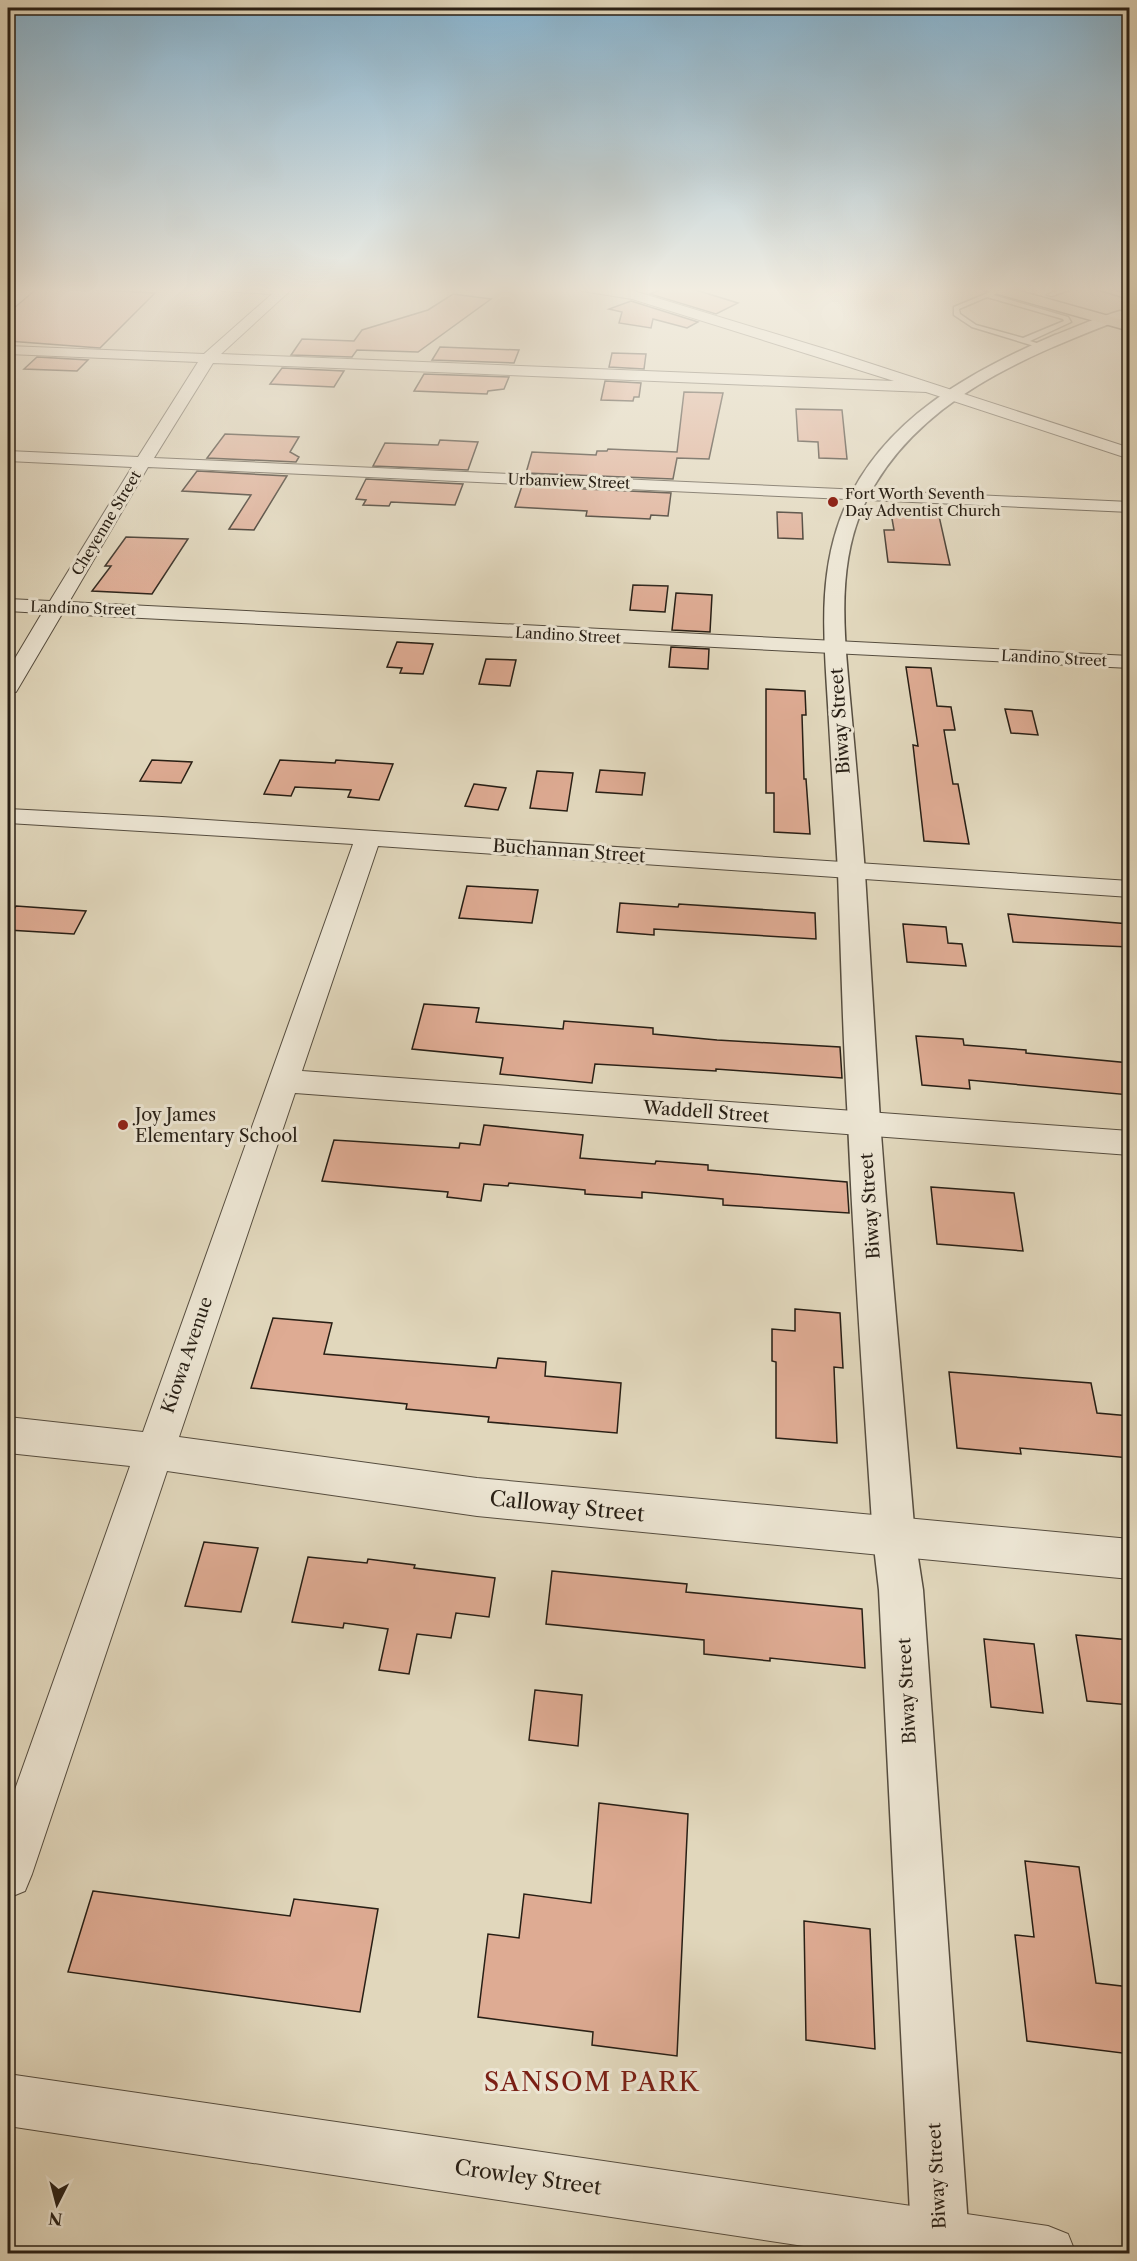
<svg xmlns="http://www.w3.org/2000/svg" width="1137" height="2261" font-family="'Libre Caslon Text',serif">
<rect width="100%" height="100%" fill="#e1d7bc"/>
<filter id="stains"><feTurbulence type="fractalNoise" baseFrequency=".00333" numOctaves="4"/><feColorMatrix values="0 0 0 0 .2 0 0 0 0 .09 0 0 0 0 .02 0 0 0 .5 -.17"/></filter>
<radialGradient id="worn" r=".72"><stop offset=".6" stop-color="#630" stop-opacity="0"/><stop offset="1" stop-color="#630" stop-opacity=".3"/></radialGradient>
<path fill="#deab93" stroke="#281f15" stroke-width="1.5" d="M39 287 100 289 98 290 155 293 100 348 8 341V313Z
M668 287H686L738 303 716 314 650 294Z
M453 294 491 299 418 352 357 350 352 357 291 355 302 339 354 341 362 330 428 310Z
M631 301 698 322 687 328 653 319 651 328 619 323 622 312 609 309Z
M440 347 519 350 514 363 432 360Z
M612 353 646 354 644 369 609 367Z
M37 357 88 360 77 371 24 369Z
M282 368 344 371 334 387 270 384Z
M424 374 509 377 504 389 488 391 487 394 414 391Z
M605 381 641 383 639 397H634L633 401 601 400Z
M684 392 723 393 709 459 677 458 673 479 526 473 532 452 596 455 597 451H607L608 449 677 452Z
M796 409 842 410 847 459 819 458 818 442 798 441Z
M225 434 299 437 290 452 299 457 296 462 207 458Z
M440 440 478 442 468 470 373 466 385 443 438 445Z
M197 471 287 476 254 530 229 529 251 495 182 491Z
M366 479 463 484 455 505 391 502 389 506 363 505 366 500 356 499Z
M522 486 671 493 668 516 651 515 650 519 586 516 587 511 515 507Z
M777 512 802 513 803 539 778 538Z
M891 513 939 516 950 565 888 562 884 530H894Z
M126 537 188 539 152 594 92 591 111 566H105Z
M633 585 668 586 665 612 630 610Z
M676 593 712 595 710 632 672 630Z
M397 642 433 644 423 674 400 673 402 668 387 667Z
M671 647 709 649 708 669 669 667Z
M486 659 516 660 510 686 479 684Z
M906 667 931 668 937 706 951 707 955 730H944L953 784H958L969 844 924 841 913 745 918 746Z
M766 689 805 691 806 715H802L804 779H806L810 834 774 832V793H766Z
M1005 709 1032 711 1038 735 1011 733Z
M152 760 192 762 181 783 140 781Z
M280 760 335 763 336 760 393 764 379 800 348 797 351 790 295 787 291 796 264 794Z
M600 770 645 773 642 795 596 792Z
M537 771 573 773 567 811 530 808Z
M474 784 506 788 498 810 465 806Z
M467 886 538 890 532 923 459 918Z
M620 903 678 907 679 904 815 913 816 939 654 929V935L617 932Z
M16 906 86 911 74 934 8 930V920Z
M1008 914 1130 924V947L1013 942Z
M903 924 946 927 948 943 962 944 966 966 907 962Z
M424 1004 479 1008 476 1022 563 1029 564 1021 653 1028V1034L717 1040 840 1047 842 1078 716 1069V1071L595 1064 592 1083 500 1074 503 1058 412 1049Z
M916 1036 963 1039 964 1045 1026 1050V1053L1130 1063V1095L969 1080 970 1089 922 1085Z
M484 1125 583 1135 580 1158 655 1164 656 1161 708 1165V1170L847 1182 849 1213 723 1205V1199L642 1192V1198L585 1194V1190L509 1183 508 1186 484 1184 481 1201 447 1197 448 1192 322 1181 334 1140 459 1148 460 1143 480 1145Z
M931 1187 1014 1193 1023 1251 937 1244Z
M795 1309 840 1313 843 1368 834 1367 837 1443 776 1438V1362L772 1361V1329L795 1331Z
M273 1318 332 1323 324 1354 496 1368 498 1358 546 1362 545 1376 621 1383 617 1433 488 1422 489 1417 406 1409 407 1404 251 1388Z
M949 1372 1091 1383 1097 1413 1130 1416V1458L1020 1448 1021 1454 957 1448Z
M204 1542 258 1548 241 1612 185 1606Z
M308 1557 367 1563 368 1559 415 1565 414 1568 495 1578 489 1617 456 1613 451 1638 417 1634 409 1674 379 1670 388 1629 344 1623 343 1628 292 1622Z
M552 1571 687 1584 686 1592 862 1609 865 1668 770 1658V1661L704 1654V1640L546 1624Z
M1076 1635 1130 1640V1705L1087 1701Z
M984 1639 1034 1644 1043 1713 991 1707Z
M535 1690 582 1695 578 1746 529 1740Z
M599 1803 688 1814 677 2056 592 2045 593 2032 478 2017 488 1934 519 1938 524 1894 591 1903Z
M1025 1861 1079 1867 1096 1983 1130 1987V2054L1027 2041 1015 1935 1034 1937Z
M93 1891 290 1916 294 1899 378 1909 360 2012 68 1972Z
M804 1921 870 1929 875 2049 806 2040Z"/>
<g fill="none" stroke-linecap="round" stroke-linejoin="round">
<defs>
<path id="service" d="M1067 287H1077L1052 296 1047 295Z
M1090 287H1101L1130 295V299Z
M1000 288 1002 291 993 295 1068 317 1071 322 1030 341 1046 346 1044 349 972 327 954 315V307ZM987 297 1063 319 1064 321 1023 338 976 325 960 314 959 309Z"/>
<path id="minor" d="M216 287H294L221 354 894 381 632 299 582 291 576 287H609L634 291 835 352 1130 448V459L926 392 213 363 154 458 1130 502V512L148 467 69 602 1130 656V668L62 614 19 687 16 692 8 693V670L42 613 8 611V599L50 601 132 467 8 461V451L138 457 198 362 8 354V346L204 354 272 294 222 291Z
M8 809 162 817 1130 881V897L378 846 302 1071 1130 1131V1155L295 1093 179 1437 477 1478 1130 1539V1579L477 1516 167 1471 32 1874 25 1891 8 1898V1809L130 1466 8 1453V1417L143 1432 353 844 8 823Z
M8 2074 1048 2226 1068 2234 1076 2254H857L8 2126Z"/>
<path id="tertiary" d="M1120 311 1125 312 1127 315 1125 318C1026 356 918 399 867 499 834 564 845 640 851 709 856 764 861 818 865 873 870 956 875 1038 880 1120 890 1260 904 1399 915 1538L923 1590 970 2254H912L879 1590 873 1538C864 1399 854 1261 848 1122 843 1039 841 955 838 872 835 816 831 761 828 705 824 638 817 571 845 507 883 419 971 371 1055 335 1076 327 1098 317 1120 311Z"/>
<path id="primary" d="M982 287H1005L1130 322V331L984 290Z"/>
</defs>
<use href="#service" stroke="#564d3f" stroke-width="3"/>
<use href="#minor" stroke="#564d3f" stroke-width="2"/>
<use href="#tertiary" stroke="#564d3f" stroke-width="3"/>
<use href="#primary" stroke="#281f15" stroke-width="3"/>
<use href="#service" fill="#ece5d3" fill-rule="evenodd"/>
<use href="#minor" fill="#ece5d3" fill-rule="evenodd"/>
<use href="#tertiary" fill="#ece5d3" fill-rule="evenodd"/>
<use href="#primary" fill="#e1d7bc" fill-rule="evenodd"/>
</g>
<linearGradient id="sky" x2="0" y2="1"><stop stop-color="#87b6d4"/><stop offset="0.48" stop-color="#f2ede1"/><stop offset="1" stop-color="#f2ede1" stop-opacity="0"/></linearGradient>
<rect width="1137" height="604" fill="url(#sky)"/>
<g fill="#8f2418" stroke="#ece5d3" stroke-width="2">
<circle cx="833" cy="502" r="6"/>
<circle cx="123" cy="1125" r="6"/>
</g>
<g text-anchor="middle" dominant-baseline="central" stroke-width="6" stroke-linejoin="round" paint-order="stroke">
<g font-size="15" fill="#281f15" stroke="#ece5d3">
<text transform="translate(569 481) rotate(2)">Urbanview Street</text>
<text transform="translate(106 523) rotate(-59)">Cheyenne Street</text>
<text transform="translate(83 608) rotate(2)">Landino Street</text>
<text transform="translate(568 635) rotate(3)">Landino Street</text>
<text transform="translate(1054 658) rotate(3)">Landino Street</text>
</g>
<g font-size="15" fill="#281f15" stroke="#ece5d3" text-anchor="start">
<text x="845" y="493">Fort Worth Seventh<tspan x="845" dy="17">Day Adventist Church</tspan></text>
</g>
<g font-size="18" fill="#281f15" stroke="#ece5d3">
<text transform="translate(840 721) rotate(-94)">Biway Street</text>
<text transform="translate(569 851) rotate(4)">Buchannan Street</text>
<text transform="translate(706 1112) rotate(4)">Waddell Street</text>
<text transform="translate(870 1206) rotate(-94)">Biway Street</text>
<text transform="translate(187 1355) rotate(-71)">Kiowa Avenue</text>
<text transform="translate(907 1691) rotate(-93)">Biway Street</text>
<text transform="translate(937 2176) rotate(-93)">Biway Street</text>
</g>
<g font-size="18" fill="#281f15" stroke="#ece5d3" text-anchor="start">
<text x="135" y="1115">Joy James<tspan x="135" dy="21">Elementary School</tspan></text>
</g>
<g font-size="21" fill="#281f15" stroke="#ece5d3">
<text transform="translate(567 1506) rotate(6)">Calloway Street</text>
<text transform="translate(528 2177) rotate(8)">Crowley Street</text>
</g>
<g font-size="26" letter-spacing="1.5" fill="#7a1f14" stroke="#ece5d3">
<text x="592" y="2082">SANSOM PARK</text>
</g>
</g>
<rect width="1137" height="2261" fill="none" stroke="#e1d7bc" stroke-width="30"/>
<rect x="9" y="9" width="1119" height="2243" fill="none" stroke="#281f15" stroke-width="3"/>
<rect x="15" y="15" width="1107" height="2231" fill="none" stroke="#281f15" stroke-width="1.5"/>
<g transform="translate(57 2204) rotate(186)" stroke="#ece5d3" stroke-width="4.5" paint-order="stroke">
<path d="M0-4.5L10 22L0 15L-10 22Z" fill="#281f15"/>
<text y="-9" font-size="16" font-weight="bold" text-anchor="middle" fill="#281f15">N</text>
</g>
<rect width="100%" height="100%" filter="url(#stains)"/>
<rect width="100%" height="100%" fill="url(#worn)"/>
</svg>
